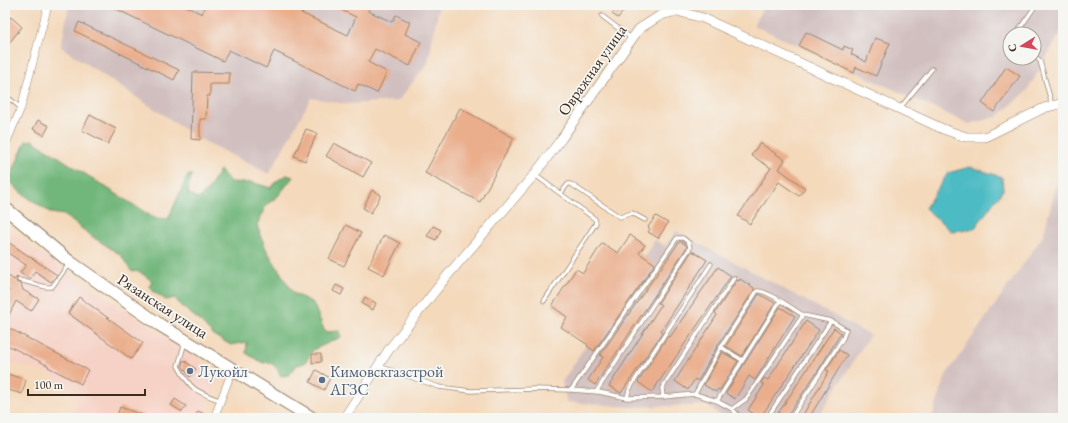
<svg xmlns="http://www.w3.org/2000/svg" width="1068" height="423" font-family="'EB Garamond',serif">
<rect width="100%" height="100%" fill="#f6f6f2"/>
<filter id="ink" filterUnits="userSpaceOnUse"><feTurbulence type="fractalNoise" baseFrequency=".025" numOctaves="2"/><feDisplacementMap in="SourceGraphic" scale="8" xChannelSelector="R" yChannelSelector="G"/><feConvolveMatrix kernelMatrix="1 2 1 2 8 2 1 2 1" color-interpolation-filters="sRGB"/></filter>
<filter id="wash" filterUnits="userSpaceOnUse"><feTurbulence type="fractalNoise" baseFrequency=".012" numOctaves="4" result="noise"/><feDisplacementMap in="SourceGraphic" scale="16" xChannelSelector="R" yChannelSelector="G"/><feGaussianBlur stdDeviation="0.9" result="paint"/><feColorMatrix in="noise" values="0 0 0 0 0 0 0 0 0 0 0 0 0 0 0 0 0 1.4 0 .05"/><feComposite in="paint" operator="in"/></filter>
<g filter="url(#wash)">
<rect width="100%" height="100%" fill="#f4d9bb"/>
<path fill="#f6d1c5" d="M5 229 220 374 204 418H76V400L49 373 5 361Z"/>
<path fill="#d1bfbf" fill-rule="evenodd" d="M69 5H439L428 63 398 101 347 104 311 98 269 174 198 138 61 47Z
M765 5H1063V28L1027 91 997 117 969 124 753 25ZM1010 34H1034V58H1010Z
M1063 160V418H932L946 375 1043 236Z
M676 231 870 335 817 418H724L706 405 632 407 567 402 562 382 655 240 665 246Z"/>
<path fill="#71b67a" stroke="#56704c" d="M32 140 154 218 168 219 188 175H192L188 187V193L198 199 209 189 220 170 230 182 254 183 271 188 278 180 287 175 293 177 278 196 266 205 257 225 266 249 293 293 313 303 325 332 340 331 341 337 313 350 305 363 297 365 289 375 281 376C277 368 272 360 263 363L246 353 247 342 231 345 213 335 199 320 181 306 175 298 166 300 153 291 150 286 152 281 140 272 131 271 121 255 93 237 64 215 51 213 20 192 9 180 26 141Z"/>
<path fill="#4dbbc4" stroke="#447271" d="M970 167 1002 177 1003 190 974 229 951 231 925 208 948 173Z"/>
<g id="blocks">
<path fill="#eaae8c" d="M108 5H184L202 14 206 5H302L299 12 348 35 356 17 330 5H371L368 11 392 22 396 15 410 22 405 34 421 42 410 66 375 49 368 62 387 72 377 93 358 84 355 91 274 51 266 68 229 50 223 61Z
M618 5 625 9 618 18 612 14Z
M11 17 22 27 5 48V24Z
M79 22 179 70 174 80 75 31Z
M806 32 843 50 844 46 853 50 851 54 866 62 875 38 890 43 876 76 856 67 854 73 799 46Z
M1006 67 1020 76 994 112 982 103Z
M193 72 230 73 229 84H210V96H207L206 119H200V140L191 139Z
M460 108 514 138 480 202 425 173Z
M90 115 116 129 108 144 82 130Z
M38 120 49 126 44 135 33 129Z
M306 129 317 133 305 161 294 156Z
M334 143 371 163 363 177 326 156Z
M760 143 785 160 779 169 805 188 799 196 779 182 750 224 738 216 771 168 751 155Z
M372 190 381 195 371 213 363 208Z
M656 216 668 223 658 238 648 232 650 229 648 227Z
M346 225 361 233 344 266 329 259Z
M433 226 441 230 436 240 427 236Z
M384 235 400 243 384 275 368 267Z
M630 235 645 245 639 253 655 264 594 351 587 346 588 345 561 327 567 317 552 306 576 269 583 273 602 243 618 253Z
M5 240 57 275 51 282 35 271 30 279 20 273 26 265 5 251Z
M680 241 686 245 687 247 595 385 588 380 603 357 600 355Z
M692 251 707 260 661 331 663 332 621 393 609 386 661 305 658 303Z
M718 267 731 276 652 392 638 382 668 336 670 337Z
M5 273 14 280 18 276 16 282 21 284 23 290 39 299 31 311 16 301 5 323V299L9 290 5 287Z
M740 279 754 288V290L718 345 698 381 695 379 688 390 675 381 717 315 715 313 737 280 739 281Z
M336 285 344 289 341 295 333 291Z
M759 294 775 303 742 356 726 346Z
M79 297 143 343 131 359 68 313Z
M365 297 376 303 373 310 362 304Z
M780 307 795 316 755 380 749 376 735 399 726 393Z
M806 321 819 330 760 418 748 410 764 385 761 383 764 378 768 380Z
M5 326 88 370 81 384 48 367 49 366 5 344Z
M834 328 841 333 821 366 786 418H775Z
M839 350 847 355 809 418H801L829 371 826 370Z
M722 352 738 361 720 390 718 389 716 392 704 385Z
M312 354H321V362L312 363Z
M183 360 196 369 190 377 182 366Z
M316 370 330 378 324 390 310 382Z
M5 373 26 380 22 394 5 389Z
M175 399 186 406 182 412 171 405Z
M120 407 148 417V418H116Z
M198 411 209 416V418H195Z"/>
</g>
</g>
<g filter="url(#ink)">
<use href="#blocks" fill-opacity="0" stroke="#98826c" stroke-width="1"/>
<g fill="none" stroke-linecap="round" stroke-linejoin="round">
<defs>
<path id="service" d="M602 16 631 38
M1016 34 1036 5
M1034 55 1040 61 1052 105
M5 95 21 108
M900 108 932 69
M535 175 595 219 596 223 544 301
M561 193 568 184H571L620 217 632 213 645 220
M19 280 46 287H52L69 264
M185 342 178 366C191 390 195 391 219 400
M721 347 742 360
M379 366 439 387 471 391 534 389 571 390 599 392 627 398 663 397 695 394 717 401 732 409 739 416 744 418
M571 390 677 238H683L689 243 690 248 596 392
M695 394 721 347 757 291C766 289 794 310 803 315
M663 397 662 388 734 278
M627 398 629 390 635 380 711 264
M717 401 780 301
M732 409 746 399 803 315 831 321
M767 418 831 321 846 330 843 338 791 418"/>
<path id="minor" d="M5 146 21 108 48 5
M214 418 232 371"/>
<path id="tertiary" d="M344 418 390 348 447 276 534 175 562 138 639 29 661 15 677 11 703 18 943 129 966 137H985L1044 108 1063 103"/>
<path id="primary" d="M5 208 70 262 160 325 312 418"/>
</defs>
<use href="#service" stroke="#98826c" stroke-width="5"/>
<use href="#minor" stroke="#98826c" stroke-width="8"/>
<use href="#tertiary" stroke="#98826c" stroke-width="10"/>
<use href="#primary" stroke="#98826c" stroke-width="14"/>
<use href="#service" stroke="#fff" stroke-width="3.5"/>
<use href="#minor" stroke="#fff" stroke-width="7"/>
<use href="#tertiary" stroke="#fff" stroke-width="9"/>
<use href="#primary" stroke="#fff" stroke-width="12"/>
</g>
</g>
<g fill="#5c6f8a" stroke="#f6f6f2" stroke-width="1.5">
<circle cx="190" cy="371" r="4"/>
<circle cx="322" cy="380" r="4"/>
</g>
<g text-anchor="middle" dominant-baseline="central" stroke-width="3.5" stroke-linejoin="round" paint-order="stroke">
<g font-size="16" fill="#3b2a1e" stroke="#f6f6f2">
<text transform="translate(592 70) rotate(-55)">Овражная улица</text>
<text transform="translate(163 306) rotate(33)">Рязанская улица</text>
</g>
<g font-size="16" fill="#4e5e75" stroke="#f6f6f2" text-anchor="start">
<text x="198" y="371">Лукойл</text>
<text x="330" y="371">Кимовскгазстрой<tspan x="330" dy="18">АГЗС</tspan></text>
</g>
</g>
<rect width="1068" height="423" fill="none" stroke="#f6f6f2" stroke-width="20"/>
<g transform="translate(1022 46) rotate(259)"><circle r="19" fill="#f6f6f2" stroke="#aba49d"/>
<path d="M0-3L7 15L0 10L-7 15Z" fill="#d1495b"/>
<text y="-6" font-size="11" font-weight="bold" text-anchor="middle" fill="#3b2a1e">С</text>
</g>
<path d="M28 389v6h117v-6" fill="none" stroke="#3b2a1e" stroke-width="2"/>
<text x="34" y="389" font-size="12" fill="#3b2a1e" stroke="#f6f6f2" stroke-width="3" paint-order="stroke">100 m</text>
</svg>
